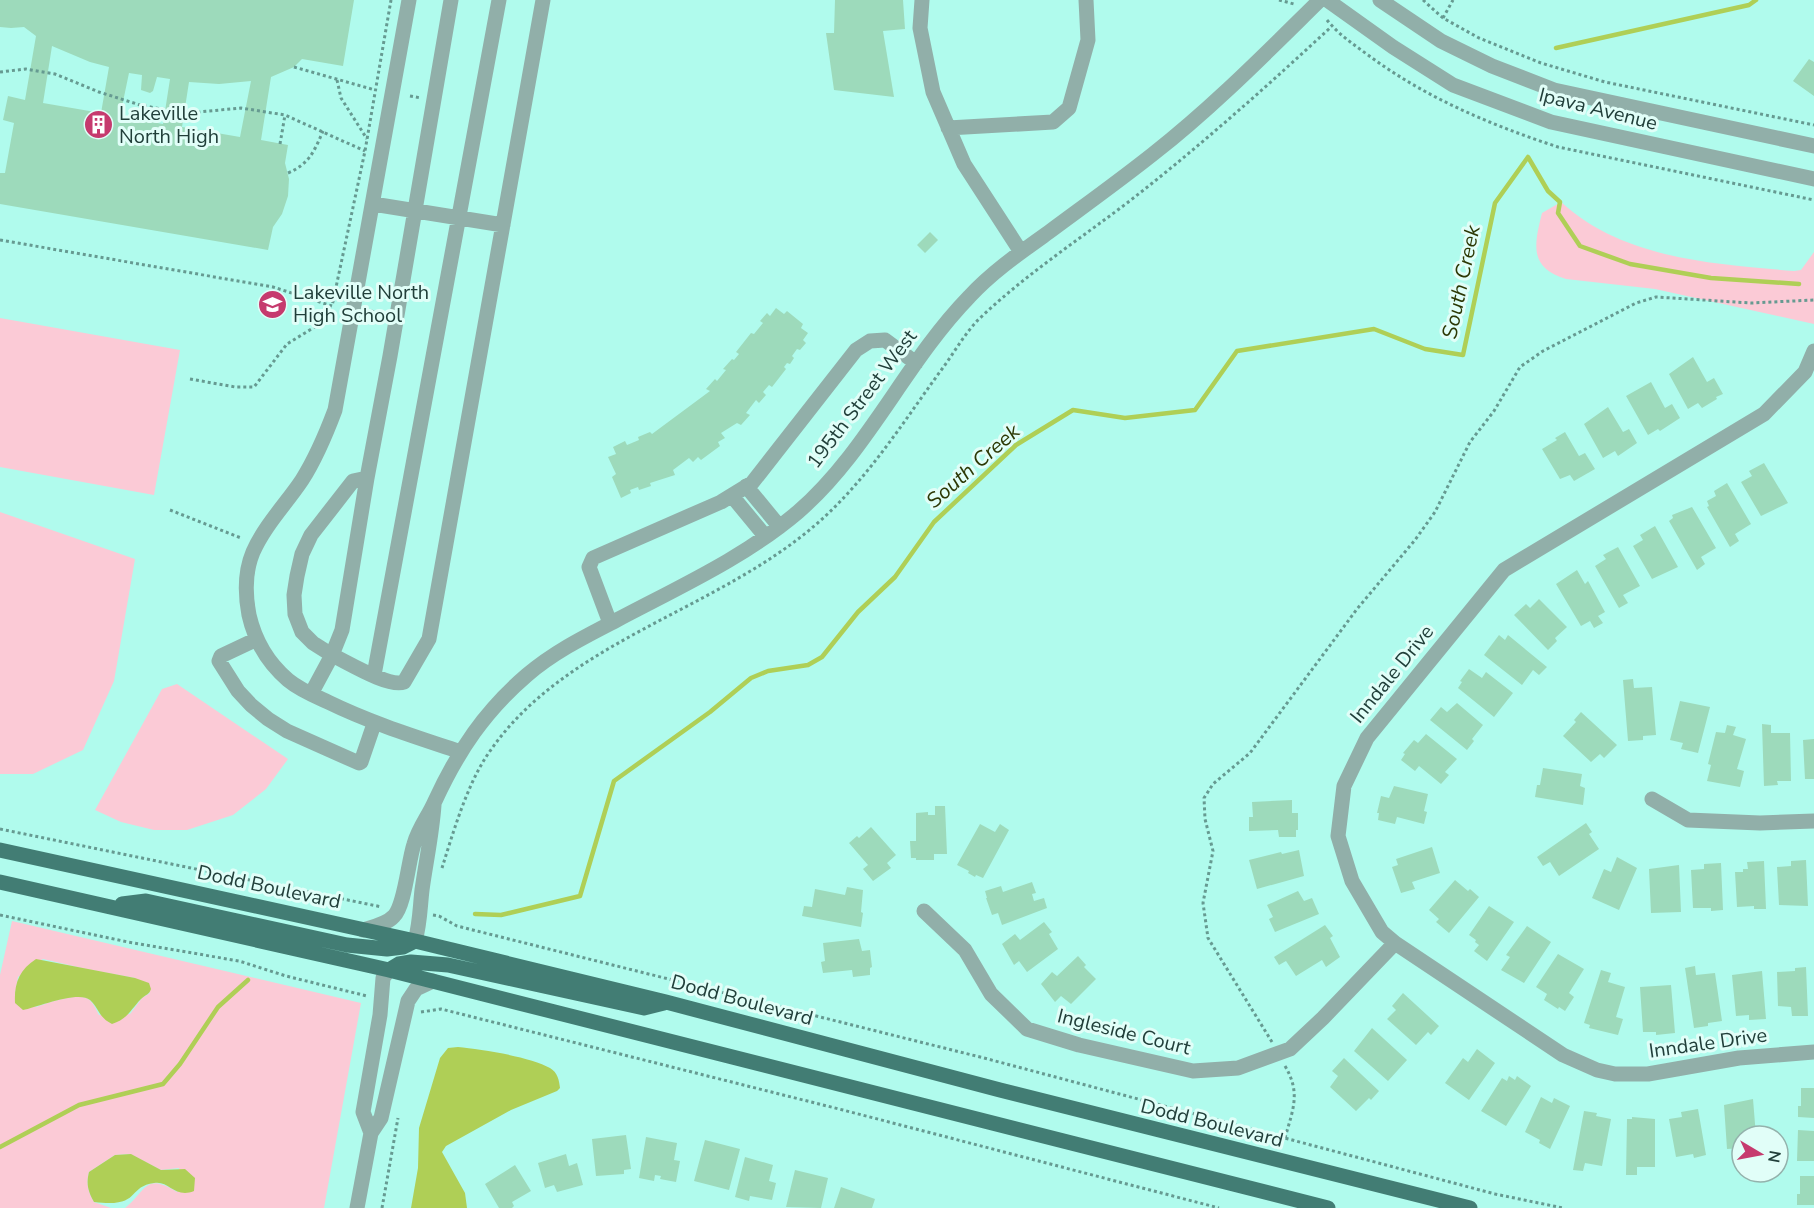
<svg xmlns="http://www.w3.org/2000/svg" width="1814" height="1208" font-family="'Nunito Sans',sans-serif">
<rect width="100%" height="100%" fill="#b0fbed"/>
<path fill="#fbcad6" fill-rule="evenodd" d="M1561 202C1623 259 1713 264 1794 271L1801 270 1814 252V324L1655 289 1566 279C1529 268 1534 245 1542 213Z
M0 318 180 350 154 495 0 467Z
M0 512 135 559 114 681 83 750 33 774H0Z
M177 684 288 759 266 789 233 815 187 830H154L121 822 95 810 162 689Z
M12 921 361 1003 324 1208H125C147 1190 145 1172 177 1192L179 1168 161 1170 130 1154 115 1155 89 1172C86 1184 88 1191 94 1202L111 1208H0V975ZM43 959 86 969 135 978 150 993 142 998 130 1014 99 1015C96 1009 93 1002 88 999 78 992 47 1003 36 1007L15 995 18 977Z"/>
<path fill="#afcf56" d="M36 959 135 978 149 983 151 989C149 995 146 994 141 999 131 1009 128 1019 112 1024 98 1017 99 1008 90 1000 79 990 37 1007 23 1010L15 1003C14 984 19 970 36 959Z
M458 1047C481 1049 531 1057 550 1068 558 1073 559 1080 560 1088L557 1091 511 1110 446 1146 442 1152 465 1193 467 1208H411L418 1168 419 1128 440 1058 448 1048Z
M131 1154 161 1170 185 1169 195 1178 194 1191C175 1199 169 1180 154 1183 126 1187 142 1208 94 1202 88 1191 86 1184 89 1172L115 1155Z"/>
<g fill="none" stroke-linecap="round" stroke-linejoin="round">
<path stroke="#afcf56" stroke-width="4.5" d="M1556 48 1749 5 1756 0
M475 914 501 915 580 896 614 781 710 712 751 678 768 671 808 665 822 657 858 612 895 577 934 522 1016 445 1073 410 1125 418 1195 410 1237 351 1374 329 1425 349 1463 355 1495 203 1528 157 1548 191 1560 202 1558 213 1580 246 1630 264 1711 278 1799 284
M0 1147 79 1105 163 1084 180 1064 218 1007 248 980"/>
</g>
<path fill="#9ddabb" fill-rule="evenodd" d="M0 0H354L343 66 302 59 294 67 271 77 261 140 288 145 285 163 289 179 288 196 282 214 273 227 268 250 0 204V173H5L14 123 3 120 8 96 25 100 36 36 24 27 11 28 0 27ZM52 46 90 62 109 67 101 113 43 103ZM129 73 142 75 141 90 150 93 153 91 157 77 170 79 163 124 120 116ZM251 81 240 137 182 127 189 82 219 84Z
M835 0H903L905 29 883 31 894 97 834 90 826 33H834Z
M1809 59 1814 62V96L1793 81Z
M930 232 938 240 925 253 917 245Z
M776 308 784 314 787 311 803 324 801 328 808 333 803 340 806 343 800 350 797 349 792 356 794 358 790 364 787 363 784 367 786 369 772 387 769 385 763 392 766 395 759 403 756 400 746 413 750 415 741 425 737 423 721 433 725 438 718 442 720 446 701 460 698 457 693 462 689 458 673 470 675 475 650 483 651 486 639 490 638 487 630 490 631 493 621 498 612 477 616 474 608 457 616 454 613 447 625 441 627 445 639 440 638 437 650 432 652 434 710 391 706 389 715 379 717 381 726 370 723 369 732 359 734 360 739 354 736 352 751 333 754 334 763 323 760 321 767 313 770 316Z
M1693 357 1707 382 1714 378 1723 394 1716 397 1717 399 1702 408 1698 403 1688 409 1669 374Z
M1651 382 1665 408 1672 404 1680 418 1660 431 1658 429 1648 435 1626 396Z
M1608 407 1623 432 1629 429 1637 443 1618 456 1615 451 1603 458 1584 424Z
M1565 432 1579 456 1585 453 1595 469 1574 481 1570 475 1560 479 1542 449 1557 440 1555 438Z
M1764 463 1788 503 1761 516 1741 482 1752 476 1749 471Z
M1727 483 1751 524 1735 534 1739 541 1730 547 1707 507 1709 506 1707 501 1716 496 1714 491Z
M1692 507 1716 548 1701 557 1705 564 1697 570 1669 521 1673 518 1672 515Z
M1655 526 1678 567 1652 579 1633 546 1643 540 1640 535Z
M1618 547 1640 586 1623 595 1628 603 1619 608 1595 566 1606 559 1603 555Z
M1577 570 1585 584 1588 581 1605 612 1598 616 1603 623 1594 628 1590 621 1581 626 1556 584Z
M1539 599 1567 627 1555 638 1557 641 1548 650 1514 615 1526 604 1530 608Z
M1499 635 1505 640 1508 635 1547 667 1539 675 1533 670 1522 685 1484 655Z
M1469 669 1482 678 1486 672 1513 693 1494 717 1458 688 1462 682 1460 681Z
M1633 679 1634 688 1652 687 1656 735 1643 736V740L1628 741 1623 680Z
M1680 701 1710 707 1698 753 1681 749 1683 743 1670 740Z
M1457 703 1483 725 1472 739 1474 741 1467 750 1430 720 1441 707 1447 712Z
M1581 712 1617 745 1604 758 1600 754 1591 762 1563 736 1576 722 1574 720Z
M1762 724 1771 725V733H1790L1791 781H1777L1778 785 1764 786Z
M1727 725 1736 727 1733 735 1746 739 1737 769 1744 771 1740 787 1707 781 1711 765 1708 764 1716 732 1725 733Z
M1426 734 1457 759 1445 772 1449 775 1441 784 1419 766 1415 771 1401 760 1405 754 1403 753 1414 740 1418 743Z
M1814 739V779H1805L1803 740Z
M1543 768 1582 774 1580 786 1585 788 1583 805 1535 797 1537 785H1540Z
M1394 786 1428 794 1424 811 1427 812 1424 824 1397 817 1395 824 1378 820 1379 813H1377L1381 796 1389 798Z
M1292 800V813H1298V830H1296V837H1279L1278 830 1249 831V817H1253L1252 802Z
M935 806H945L947 854H934V860H916V858H911L910 841H916V813L928 812V815H935Z
M1586 823 1592 832 1589 834 1599 849 1559 876 1550 862 1543 866 1537 857Z
M980 824 995 832 1000 824 1009 830 983 878 976 875 975 877 968 873 969 871 957 865Z
M871 827 896 855 887 863 891 868 873 881 863 869 868 865 849 843 857 836 859 838Z
M1432 847 1440 873 1412 882 1415 889 1401 893 1392 867 1398 865 1396 859Z
M1299 850 1304 876 1257 889 1249 860 1281 852 1282 854Z
M1617 857 1637 868 1619 910 1592 898 1604 869 1611 872Z
M1806 860 1808 906 1779 905 1777 867 1791 866V861Z
M1764 861 1766 909H1754V906L1737 907 1735 872H1743V869H1748L1747 862Z
M1721 863 1723 910 1711 911V908H1693L1691 870 1704 869V864Z
M1679 865 1681 912 1651 913 1649 869Z
M1455 880 1468 891 1470 889 1479 897 1449 933 1436 922 1439 919 1429 910Z
M1032 882 1036 893 1032 894 1034 901 1044 898 1047 908 1002 925 998 913 992 915 986 898H987L985 891 1001 886 1003 892Z
M847 887 863 890 861 912 863 913 861 927 802 916 804 906 812 907 815 889 845 895Z
M1298 891 1304 901 1312 898 1319 914 1275 932 1269 919 1273 917 1267 905Z
M1489 906 1514 922 1487 961 1474 951 1479 945 1475 942 1476 940 1469 935Z
M1044 922 1052 932 1049 934 1058 949 1027 972 1019 961 1014 965 1002 944 1015 934 1020 940Z
M1325 925 1333 936 1330 938 1340 957 1326 967 1322 960 1296 976 1286 961 1279 965 1274 957Z
M1527 926 1551 942 1524 983 1501 970 1510 957 1506 955Z
M859 939 862 951 870 950 872 967 870 968V975L853 977 852 970 823 973 821 962 825 961 823 943Z
M1558 954 1584 969 1569 993 1574 997 1565 1011 1559 1007 1558 1009 1544 1000 1547 994 1536 987Z
M1078 956 1086 965 1084 967 1096 979 1071 1004 1061 996 1055 1002 1041 984 1052 972 1057 976Z
M1695 966 1696 975 1715 973 1722 1021 1708 1023V1026L1694 1028 1685 968Z
M1806 967 1808 1016H1792L1791 1007 1778 1006 1777 972 1795 971V968Z
M1601 970 1611 973 1608 982 1625 987 1616 1017 1623 1019 1618 1035 1589 1028 1590 1025 1584 1023Z
M1762 971 1766 1019 1749 1020V1015L1736 1016 1732 975Z
M1671 985 1675 1033 1656 1035V1032H1643L1640 987Z
M1403 993 1439 1026 1431 1035 1428 1032 1416 1045 1387 1019 1396 1010 1392 1006Z
M1372 1028 1407 1060 1388 1081 1354 1051Z
M1477 1049 1495 1063 1469 1100 1445 1083 1463 1058 1468 1062Z
M1344 1058 1379 1091 1371 1100 1369 1098 1356 1111 1330 1087 1338 1076 1332 1071Z
M1509 1076 1515 1080 1517 1076 1531 1086 1506 1126 1481 1111 1502 1078 1507 1081Z
M1801 1088H1814V1118L1798 1117V1106H1801Z
M1541 1097 1552 1103 1554 1098 1570 1106 1550 1149 1539 1143 1540 1140 1525 1132Z
M1753 1099 1756 1136H1742V1148L1727 1149 1724 1105Z
M1698 1109 1706 1155 1694 1158 1693 1154 1676 1157 1669 1119 1682 1117 1681 1112Z
M1584 1111 1597 1113 1596 1116 1611 1119 1602 1166 1585 1163 1583 1171 1573 1170Z
M1632 1117 1655 1119V1167H1637V1175H1626L1627 1119H1632Z
M1798 1130 1814 1131V1161H1797Z
M626 1135 631 1169 624 1170V1174L596 1176 592 1139Z
M646 1137 677 1143 674 1160 680 1161 676 1182 660 1179 661 1176 655 1175 654 1181 639 1178Z
M705 1140 740 1149 729 1190 694 1181Z
M566 1154 569 1166 577 1163 583 1185 557 1192 554 1185 545 1188 538 1163Z
M745 1157 773 1165 769 1181 776 1183 772 1200 750 1196 749 1201 735 1197Z
M515 1165 531 1191 512 1202 514 1206 512 1208H499L485 1184Z
M795 1170 828 1178 821 1208 786 1207Z
M1800 1176H1814V1205H1797V1194H1800Z
M841 1187 875 1199 872 1208H834Z"/>
<g fill="none" stroke-linecap="round" stroke-linejoin="round">
<path stroke="#669a91" stroke-width="3" stroke-dasharray="3 3" stroke-linecap="butt" d="M1279 0 1294 4
M1423 0 1443 18 1479 38 1541 63 1605 82 1814 125
M1443 18 1453 0
M1327 20C1338 34 1353 44 1368 55 1426 98 1491 125 1558 147L1814 200
M294 67 375 90
M0 72 26 69 55 74 99 92 140 105 161 109 199 112 241 108 285 115 365 151
M337 80 341 98 367 139
M410 96 421 98
M280 144 285 115
M288 173C309 164 314 152 323 131
M0 240 273 287 332 306 365 151 391 0
M371 311 383 314
M190 379 235 387H254L287 344 331 317
M170 510 241 538
M0 829 382 907
M442 868C453 833 466 788 486 757 563 639 719 612 821 520 869 477 904 421 942 369 954 353 965 333 979 319 1025 275 1077 241 1127 203 1198 148 1265 88 1331 27
M0 915 128 942 239 961 286 976 367 996
M433 915 439 916 457 926 984 1058 1495 1194 1563 1208
M421 1012 441 1009 843 1110 1219 1208
M1272 1042 1208 938 1203 903 1213 851 1205 819 1204 798 1213 784 1250 753 1357 609 1415 540 1435 512 1470 442 1494 411 1520 367 1543 351 1636 303 1656 297 1751 303 1814 300
M1285 1138C1293 1109 1301 1093 1285 1066
M382 1208 398 1118"/>
<path stroke="#91afa9" stroke-width="15" d="M409 0 335 410C326 434 316 458 302 480 286 504 265 525 253 552 245 571 245 594 249 615 255 641 268 663 288 680 300 690 315 696 328 702 371 723 416 737 461 752
M922 0 920 28 933 92 964 164 1021 252
M1327 0 1393 47 1453 85 1551 122 1814 179
M1380 0 1441 41 1492 66 1554 90 1814 146
M948 128 1053 122 1069 108 1088 40 1086 0
M373 204 503 225
M1814 351 1805 372 1764 414 1504 570 1367 738 1344 786 1338 836 1352 881 1382 932 1395 943 1563 1055 1597 1070 1615 1074H1648L1739 1058 1814 1052
M367 478 342 630 332 655 313 643 302 632 295 614 294 595 297 576 302 554 311 535 353 481 367 478 390 356 451 0
M746 486 779 526
M732 496 765 536
M610 623 589 567 593 558 721 502 752 483 856 350 870 341 885 340 916 363
M257 639 221 656 219 661 238 691 251 705 268 719 287 731 359 763 361 762 374 724
M374 675 499 0
M311 694 332 655C347 662 389 688 404 682L429 639 543 0
M1652 799 1688 820 1760 823 1814 821
M924 911 965 950 991 994 1027 1029 1079 1045 1193 1071 1238 1068 1290 1049 1323 1018 1395 943
M363 930C373 927 387 924 394 916 405 905 408 862 414 844 419 827 428 817 435 801 458 751 485 711 527 675 554 652 584 637 615 621 677 588 744 558 798 512 868 451 905 363 969 297 992 272 1021 252 1049 232 1084 206 1119 181 1153 154 1213 107 1266 53 1320 0
M415 941C420 924 420 907 422 890 426 861 432 834 434 805
M371 1133 363 1112 380 1015 383 978 389 970
M357 1208 371 1133 381 1118 408 1001 416 989 433 981"/>
<path stroke="#427d74" stroke-width="15" d="M0 850 415 941 666 1002 1000 1090 1470 1208
M0 882 389 970 1328 1208
M122 904 146 901 347 945 387 949 403 947 415 941
M389 970 399 964 411 962 448 965 644 1008 664 1003"/>
</g>
<defs>
<symbol id="building-disc" viewBox="-11 -11 22 22"><circle r="9.5" fill="#c63a6e" stroke="#e1fef8"/><path d="M-4-6H4V6H1V3H-1V6H-4ZM-2.5-4.3h1.7v1.8h-1.7ZM.8-4.3h1.7v1.8H.8ZM-2.5-1h1.7V.8h-1.7ZM.8-1h1.7V.8H.8Z" fill="#fff"/></symbol>
<symbol id="school-disc" viewBox="-11 -11 22 22"><circle r="9.5" fill="#c63a6e" stroke="#e1fef8"/><path d="M0-5L7-2L0 1L-7-2ZM-4 1L0 2.5L4 1V4Q0 6-4 4Z" fill="#fff"/></symbol>
</defs>
<g fill-rule="evenodd">
<use href="#building-disc" x="82" y="108" width="33" height="33"/>
<use href="#school-disc" x="256" y="288" width="33" height="33"/>
</g>
<g text-anchor="middle" dominant-baseline="central" stroke-width="6" stroke-linejoin="round" paint-order="stroke">
<g font-size="20" fill="#213f3a" stroke="#e1fef8">
<text transform="translate(1598 109) rotate(14)">Ipava Avenue</text>
<text transform="translate(862 399) rotate(-53)">195th Street West</text>
<text transform="translate(1392 674) rotate(-51)">Inndale Drive</text>
<text transform="translate(269 887) rotate(12)">Dodd Boulevard</text>
<text transform="translate(742 1000) rotate(15)">Dodd Boulevard</text>
<text transform="translate(1124 1032) rotate(14)">Ingleside Court</text>
<text transform="translate(1708 1043) rotate(-8)">Inndale Drive</text>
<text transform="translate(1212 1123) rotate(14)">Dodd Boulevard</text>
</g>
<g font-size="20" fill="#213f3a" stroke="#e1fef8" text-anchor="start">
<text x="119" y="113">Lakeville<tspan x="119" dy="23">North High</tspan></text>
<text x="293" y="292">Lakeville North<tspan x="293" dy="23">High School</tspan></text>
</g>
<g font-size="21" font-style="italic" fill="#2c3805" stroke="#e1fef8">
<text transform="translate(1461 282) rotate(-78)">South Creek</text>
<text transform="translate(973 466) rotate(-41)">South Creek</text>
</g>
</g>
<g transform="translate(1760 1154) rotate(100)"><circle r="28" fill="#e1fef8" stroke="#94b2ac" stroke-width="1.5"/>
<path d="M0-4.5L10 22L0 15L-10 22Z" fill="#c63a6e"/>
<text y="-9" font-size="16" font-weight="bold" text-anchor="middle" fill="#213f3a">N</text>
</g>
</svg>
